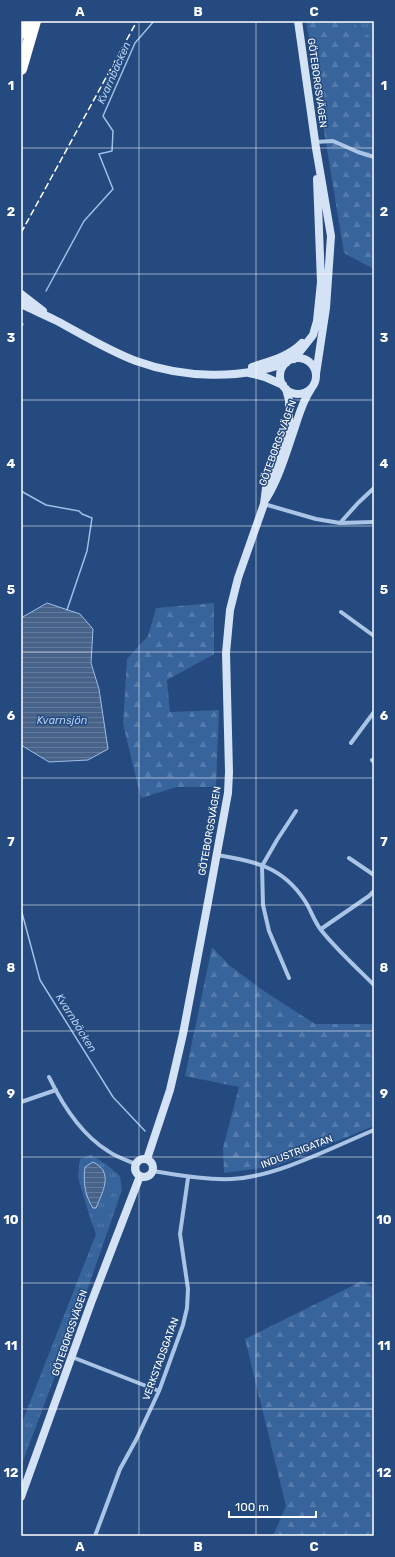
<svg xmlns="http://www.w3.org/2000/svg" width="395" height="1557" font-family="Rubik,sans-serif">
<defs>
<pattern id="grass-tufts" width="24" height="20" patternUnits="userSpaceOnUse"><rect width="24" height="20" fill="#38649c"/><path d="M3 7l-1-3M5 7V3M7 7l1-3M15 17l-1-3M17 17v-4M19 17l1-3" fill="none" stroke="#567bab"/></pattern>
<pattern id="forest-firs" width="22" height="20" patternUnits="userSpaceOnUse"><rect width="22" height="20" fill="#38649c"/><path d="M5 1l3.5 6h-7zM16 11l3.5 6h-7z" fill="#567bab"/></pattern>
<pattern id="water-rules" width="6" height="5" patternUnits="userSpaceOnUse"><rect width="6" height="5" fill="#476389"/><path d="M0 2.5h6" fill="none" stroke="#637a9b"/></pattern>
</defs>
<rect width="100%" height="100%" fill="#244a7f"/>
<path fill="url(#grass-tufts)" d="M350 21H374V40Z
M91 1155 107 1165 120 1176 122 1190 82 1305 21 1466V1425L96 1234 91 1221 78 1177 80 1159Z"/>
<path fill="url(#forest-firs)" d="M306 21H350L374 40V269L344 253Z
M214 603V654L167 680 170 712 219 710 216 787H177L141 798 123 724 127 659 148 636 156 608Z
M212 947 229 965 261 989 315 1024H374V1126L276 1166 224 1173 223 1148 239 1087 185 1076Z
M362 1281 374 1288V1536H273L286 1506 245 1339Z"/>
<path fill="url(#water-rules)" stroke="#9ebfe7" d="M47 603 80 614 93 629 91 663 99 689 108 749 88 760 49 762 21 745V618Z
M93 1162C114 1172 103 1191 96 1208H93C85 1196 83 1182 85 1167Z"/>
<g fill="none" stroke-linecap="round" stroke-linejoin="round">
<path stroke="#9ebfe7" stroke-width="1.5" d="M46 291 84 221 113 189 99 154 112 151 113 131 103 116 135 43 154 21
M21 327 23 324
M21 491 46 505 79 511 82 514 92 518 87 551 67 610
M21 909 40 980 113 1097 145 1131"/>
<path stroke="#aac4e6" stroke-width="4" d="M315 142 333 141 358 152 374 157
M264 504 316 519 340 523 374 522
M340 523 358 503 374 488
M341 612 374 636
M351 743 374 712
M372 760 374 762
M217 855C255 861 283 867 305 901 311 910 314 921 321 930 337 950 356 967 374 985
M349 858 374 875
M321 929 369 896 374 891
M289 978 269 931 263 905 262 866 277 840 296 811
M49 1077C62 1104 82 1135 108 1151 116 1157 126 1160 136 1164
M21 1102 56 1090
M153 1171C179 1175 205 1180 232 1179 276 1177 333 1147 374 1130
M72 1357 159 1391
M95 1536 120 1469 136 1440 159 1391 183 1325 187 1308 188 1289 180 1234 188 1178"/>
<path stroke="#d4e2f5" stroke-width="8" d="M298 21 316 148 331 236 326 308 316 374
M21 294 43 311
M21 304C33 310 45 315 57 321 83 335 109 351 136 361 183 378 239 380 286 363
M280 376a18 18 0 1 1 36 0a18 18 0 1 1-36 0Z
M294 359 313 335 317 321 321 282 317 179
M252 367C270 361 288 357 302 343
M249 373 265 377 283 385
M266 499C279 478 286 453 294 430 299 415 302 402 311 389
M135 1168a9 9 0 1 1 18 0a9 9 0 1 1-18 0Z
M147 1159 170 1090 183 1034 208 902 228 793 229 772 226 653 230 610 238 578 264 504 266 488 289 420V400L286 389
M21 1497 91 1303 140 1176"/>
<path stroke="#fff" stroke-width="12" d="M21 33 26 21
M21 69 35 21"/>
<path stroke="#fff" stroke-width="1.5" stroke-dasharray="7 3" stroke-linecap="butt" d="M21 233 137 21"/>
</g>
<path fill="none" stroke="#fff" stroke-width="1" stroke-opacity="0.55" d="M139 21V1536M256 21V1536M21 148H374M21 274H374M21 400H374M21 526H374M21 652H374M21 778H374M21 905H374M21 1031H374M21 1157H374M21 1283H374M21 1409H374"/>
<g text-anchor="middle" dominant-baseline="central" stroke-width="3" stroke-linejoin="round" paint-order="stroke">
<g font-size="10" fill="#fff" stroke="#244a7f">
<text transform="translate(317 83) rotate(82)">GÖTEBORGSVÄGEN</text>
<text transform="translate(278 443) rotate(-70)">GÖTEBORGSVÄGEN</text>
<text transform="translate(210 831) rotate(-80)">GÖTEBORGSVÄGEN</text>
<text transform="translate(297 1152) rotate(-21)">INDUSTRIGATAN</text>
<text transform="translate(70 1333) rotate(-71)">GÖTEBORGSVÄGEN</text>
<text transform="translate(161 1359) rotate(-70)">VERKSTADSGATAN</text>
</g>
<g font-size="11" font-style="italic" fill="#b5ceee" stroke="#244a7f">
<text transform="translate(114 73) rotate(-66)">Kvarnbäcken</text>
<text x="62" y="720">Kvarnsjön</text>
<text transform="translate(76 1023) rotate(58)">Kvarnbäcken</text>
</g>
</g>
<rect width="395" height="1557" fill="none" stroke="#244a7f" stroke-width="44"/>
<path d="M229 1511v6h87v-6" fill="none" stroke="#ffffff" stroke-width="2"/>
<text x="235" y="1511" font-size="12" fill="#ffffff" stroke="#244a7f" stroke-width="3" paint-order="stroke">100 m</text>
<rect x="22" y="22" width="351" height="1513" fill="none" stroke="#fff" stroke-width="1.5"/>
<g font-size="13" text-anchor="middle" font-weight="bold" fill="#fff">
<text x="80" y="16">A</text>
<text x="198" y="16">B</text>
<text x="314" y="16">C</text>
<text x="11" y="90">1</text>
<text x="384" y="90">1</text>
<text x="11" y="216">2</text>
<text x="384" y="216">2</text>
<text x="11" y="342">3</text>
<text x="384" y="342">3</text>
<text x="11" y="468">4</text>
<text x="384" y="468">4</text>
<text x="11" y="594">5</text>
<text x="384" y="594">5</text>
<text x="11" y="720">6</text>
<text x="384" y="720">6</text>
<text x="11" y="846">7</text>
<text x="384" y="846">7</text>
<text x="11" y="972">8</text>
<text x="384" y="972">8</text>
<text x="11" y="1098">9</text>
<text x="384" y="1098">9</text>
<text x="11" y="1224">10</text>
<text x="384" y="1224">10</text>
<text x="11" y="1350">11</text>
<text x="384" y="1350">11</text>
<text x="11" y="1477">12</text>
<text x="384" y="1477">12</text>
<text x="80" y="1551">A</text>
<text x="198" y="1551">B</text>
<text x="314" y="1551">C</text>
</g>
</svg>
